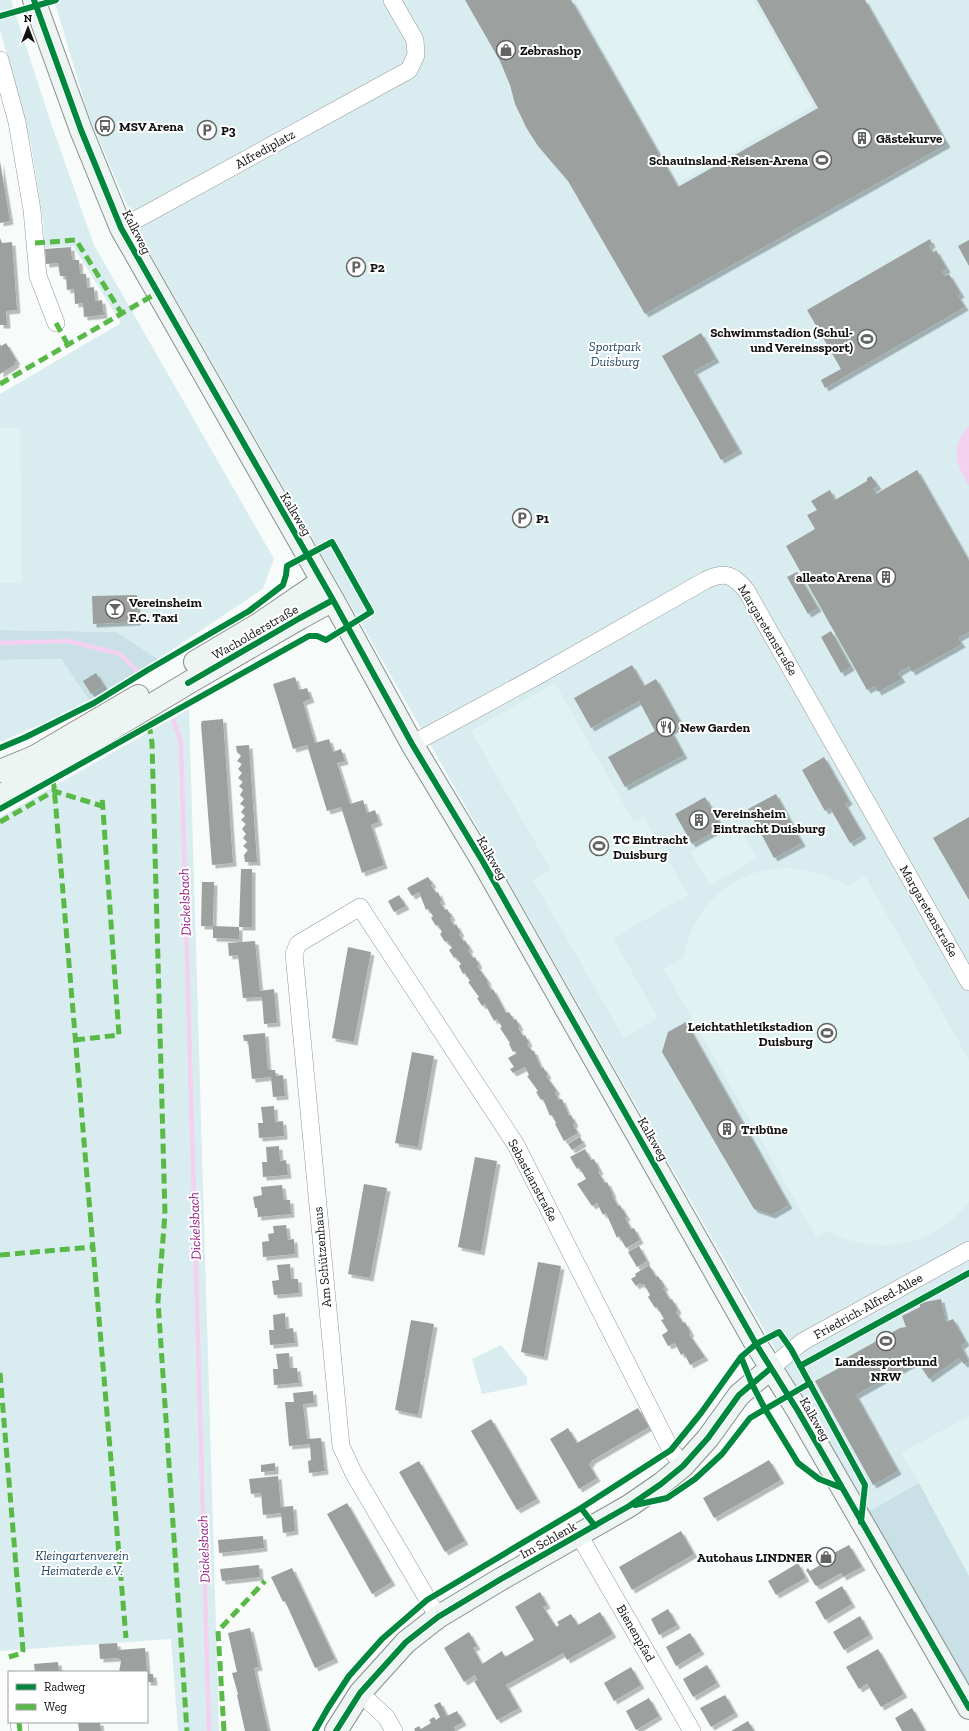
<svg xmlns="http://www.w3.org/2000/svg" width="969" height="1731" font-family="'Zilla Slab',serif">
<defs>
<filter id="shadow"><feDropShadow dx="3.5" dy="3.5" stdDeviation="0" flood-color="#0004"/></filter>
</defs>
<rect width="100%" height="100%" fill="#f7fcfa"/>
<path fill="#d9edf0" d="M0 0H11L51 123 94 245 274 559 263 589 158 659 117 632 0 630V394L121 323 73 246 45 248 43 220 31 145 0 29Z
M54 0H969V1685L868 1512 140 236 88 114Z
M61 659 89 700 44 723 0 742V660Z
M189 709 219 1731H178L171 1639 0 1651V817Z
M501 1345 527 1377V1385L482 1394 472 1359Z"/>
<path fill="#c8e0e6" d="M0 630 117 632 158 659 89 700 61 659 0 660Z
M919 1483 969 1576V1685L868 1512Z"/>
<path fill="#e0f2f2" d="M575 0H753L813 106 678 183Z
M0 428H20L22 583H0Z
M555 683 634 822 644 817 688 895 613 938 658 1018 624 1038 533 880 551 870 471 731Z
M738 825 757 858 710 885 691 852Z
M784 868C808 869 826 874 847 886L865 876 969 1060V1201C935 1248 876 1256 827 1231L816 1237 664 969 683 958C689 924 713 888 747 876 758 871 772 870 784 868Z
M969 1416V1576L919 1483 901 1453Z"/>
<path fill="#f4d0f1" d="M969 426V486C956 464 949 447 969 426Z"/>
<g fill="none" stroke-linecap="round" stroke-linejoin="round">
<path stroke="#f4d0f1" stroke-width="4.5" d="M0 643 69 641 120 654 136 670
M174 721 181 743 209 1731"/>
</g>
<path fill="#9ca09e" filter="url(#shadow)" d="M465 0H571L678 187 818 108 757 0H865L947 144 645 314 568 181 538 146 527 129 515 104 510 85 500 61Z
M0 161 10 221 0 223Z
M0 238 2 243 12 242 17 310 6 311 7 325H0Z
M930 239 932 244 929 246 933 253 936 250 947 269 942 272 945 276 949 274 961 294 958 296 965 307 825 388 821 380 841 369 807 310Z
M969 240V266L958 246Z
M71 247 72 260H79L80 274H86L87 288 94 287 95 301 102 300 104 315 84 317 83 303 75 304 74 289 67 290 66 276H60L58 263 46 264 45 249Z
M701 333 716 359 694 371 739 450 721 460 662 356Z
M6 343 17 361 15 362 16 364 0 374V344L1 346Z
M917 470 969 561V632L958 638 962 644 912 672 909 666 898 673 902 679 878 692 875 686 867 690 786 546 815 529 807 515 817 510 811 501 830 490 835 500 867 481V478L871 476 878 486 873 489 876 494Z
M797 572 818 608 808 614 787 577Z
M137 595V622L93 624 92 596Z
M831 631 851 667 841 673 821 637Z
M632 665 644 686 656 679 682 725 671 731 684 755 625 787 608 757 655 731 639 701 591 728 574 698Z
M96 673 104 686 91 694 83 681Z
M295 677 299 690 307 688 311 699 303 702 315 743 329 739 333 752 341 749 345 761 337 763 350 804 363 800 367 813 375 810 379 822 371 825 384 865 362 873 341 807 327 811 307 745 293 749 273 684Z
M223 719 233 863 212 865 201 724 202 721Z
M249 745 257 862H245L244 855 248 850 243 846 247 842 243 838 246 834 242 829 246 824 241 820 245 816 241 812 245 807 240 804 244 799 240 795 243 790 239 786 243 782 238 778 242 773 238 769 242 764 237 761 241 756 237 752 236 746Z
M824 757 849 801 845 804 863 835 850 843 830 808 825 811 802 770Z
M776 794 802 843 774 858 748 809Z
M705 797 722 827 692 844 675 814Z
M969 817V900L933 838Z
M241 869H252V927H239Z
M428 877 433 884 431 885 436 893 438 892 442 901 440 902 445 910 447 909 452 917 450 918 454 926 456 924 461 933 459 934 464 942 465 940 470 949 468 950 473 958 475 957 479 965 477 966 488 981 487 982 491 990 493 989 506 1013 509 1012 514 1020 516 1019 520 1027 518 1028 523 1036 525 1035 529 1043 527 1044 532 1051H534L541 1068 543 1067 548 1075 546 1076 557 1091 555 1092 559 1100 562 1099 569 1116 571 1115 575 1123 573 1125 578 1133 564 1141 555 1124 556 1123 552 1115 550 1116 543 1099 541 1100 536 1092 538 1091 527 1076 529 1075 525 1067 513 1073 510 1069 514 1067 508 1058 517 1053 515 1051 513 1052 509 1044 510 1043 500 1028 502 1027 497 1019 494 1021 485 1004 482 1006 477 998 479 997 468 982 470 981 465 973 463 974 459 966 461 964 456 957 454 958 449 950 452 948 447 941 445 942 440 934 442 932 438 925 436 926 431 918 433 916 428 909 426 910 419 892 412 896 407 888Z
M202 882H214L213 926H201Z
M399 895 406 906 394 912 388 901Z
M213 926 239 927V939L213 938Z
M255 941 260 991 274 989 277 1023 264 1024 262 997 243 998 238 955 229 956 228 943Z
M348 947 371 952 354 1042 332 1038Z
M686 1022 789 1205 772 1215 754 1209 662 1052 668 1032Z
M265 1033 268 1070H275L276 1076 283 1075 285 1096 273 1097 271 1077 252 1079 248 1041H244L243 1035Z
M412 1052 434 1056 418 1147 395 1143Z
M274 1106 275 1122 283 1121 284 1136 259 1138 258 1123H263L261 1107Z
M580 1137 583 1143 572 1150 568 1144Z
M279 1146 280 1161 286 1160 288 1175 263 1177 262 1162H267L266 1147Z
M585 1149 591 1160 594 1159 600 1171 598 1172 605 1183 607 1182 613 1194 612 1195 618 1206 620 1205 627 1217 625 1218 631 1229 634 1228 640 1240 626 1248 619 1236 617 1238 606 1213 603 1215 597 1203 592 1206 577 1184 586 1179 579 1167 577 1169 570 1157Z
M475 1157 497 1161 481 1252 458 1247Z
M364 1184 387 1188 370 1278 348 1274Z
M282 1185 284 1200H290L291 1214 258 1217 257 1208H255L253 1197 262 1195 261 1187Z
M286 1225 288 1240 294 1239 295 1254 263 1257 262 1242 269 1241 268 1234 274 1233 273 1226Z
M639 1246 647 1261 637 1267 628 1252Z
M538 1262 561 1266 544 1357 521 1352Z
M290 1264 291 1279H298L299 1293 274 1295 272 1281 279 1280 277 1265Z
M649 1265 656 1277 658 1276 665 1287 663 1288 670 1300 672 1299 678 1310 676 1312 683 1323 685 1322 691 1333 689 1334 705 1357 690 1365 684 1353 681 1355 675 1343 668 1346 662 1335 668 1331 661 1320 664 1319 657 1307 655 1308 648 1297 650 1295 644 1284 641 1285 640 1283 636 1286 631 1279 636 1276 635 1274Z
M941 1299 946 1322 953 1319 966 1342 961 1346 969 1362 964 1364 959 1358 929 1379 917 1361 856 1395 898 1471 873 1485 815 1381 841 1367 839 1362 900 1328 906 1327 902 1316 920 1307V1303Z
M285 1313 286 1329 293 1328 295 1343 270 1345 269 1330H274L273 1315Z
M411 1320 434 1324 418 1415 395 1410Z
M289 1353 290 1368H297L299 1383 274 1385 273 1369H278L276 1354Z
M313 1391 314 1403 303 1404 307 1439 321 1438 325 1471 309 1473 308 1461 311 1460 310 1444 289 1446 285 1402H294L293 1393Z
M638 1408 649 1427 591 1461 592 1462 589 1464 597 1478 579 1489 550 1439 568 1428 577 1443Z
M491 1419 537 1499 517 1510 471 1431Z
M769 1460 781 1480 714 1518 703 1498Z
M419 1461 465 1541 445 1552 399 1472Z
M275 1463V1471L261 1472V1465Z
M278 1476 281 1507 293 1506 295 1531 283 1533 281 1513 263 1515 261 1493 251 1494 249 1479Z
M347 1503 392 1582 372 1594 327 1514Z
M681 1531 694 1554 632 1590 619 1567Z
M263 1536 264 1548 219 1553 218 1540Z
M849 1545 862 1567 843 1577 841 1573 818 1586 815 1585 806 1570 808 1568 810 1571 832 1558 830 1555Z
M798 1563 806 1578 776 1595 768 1581Z
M259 1565 260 1577 222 1581 220 1569Z
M292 1568 335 1659 315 1668 285 1601 283 1602 271 1577Z
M842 1586 852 1604 825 1620 815 1602Z
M540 1592 547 1605 543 1607 556 1627 559 1625 557 1622 571 1614 578 1625 600 1612 613 1634 567 1660 563 1653 506 1685 519 1708 497 1720 474 1681 477 1680 475 1675 464 1682 444 1648 469 1632 477 1646 473 1648 482 1664 502 1651 505 1657 534 1640 515 1607Z
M668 1609 677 1625 659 1635 651 1619Z
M860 1616 870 1635 844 1650 833 1632Z
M250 1628 259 1667 254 1668 268 1731H245L237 1695 238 1694 232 1673 237 1672 228 1633Z
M690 1633 701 1651 676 1666 666 1647Z
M117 1643 118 1650 145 1648 147 1672H119L121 1661 118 1658 100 1659 99 1644Z
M878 1649 904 1694 881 1707 867 1684 859 1689 846 1667Z
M58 1662 59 1672H35L34 1664Z
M707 1665 717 1683 693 1697 683 1679Z
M631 1667 641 1685 614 1701 604 1683Z
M147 1674H153L154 1682H147Z
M725 1695 735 1713 711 1727 700 1708Z
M649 1698 659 1716 636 1730 626 1711Z
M440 1702 447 1716 457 1711 463 1722 454 1727 455 1731H415L414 1729 419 1726 421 1729 431 1723 429 1720 434 1717 436 1720 440 1717 434 1705Z
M912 1708 925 1731H902L895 1718Z
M748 1721 754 1731H731Z
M78 1722H100L101 1731H79Z"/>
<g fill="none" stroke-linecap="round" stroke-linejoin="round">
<defs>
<path id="street" d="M0 60 17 122 32 210 38 276 56 323
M121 228 409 70 416 55 415 40 392 0
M412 744 539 675 706 580C726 571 733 575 746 590L969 982
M771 1368 802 1342 969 1250
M579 1535 692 1731
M438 1617 354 1474 341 1446 294 954 298 944 360 907 516 1145 671 1450 683 1466
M360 1693 386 1717 394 1731
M19 1722 20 1731"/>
<path id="secondary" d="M34 0 81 130 121 228 333 600 412 744 483 862 756 1344 798 1411 969 1708
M195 662 259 624 322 581
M0 771 34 757 138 696
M0 796 188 683 300 618 333 600
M336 1731 360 1693 406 1642 438 1617 501 1579 629 1506 661 1484 683 1466 708 1438 739 1395 771 1368"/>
</defs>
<use href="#street" stroke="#959796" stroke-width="18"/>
<use href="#secondary" stroke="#8b8d8d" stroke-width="24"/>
<use href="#street" stroke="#fefffe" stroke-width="17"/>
<use href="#secondary" stroke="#ecf5f2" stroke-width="22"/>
<path stroke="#58b947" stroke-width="5" stroke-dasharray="10 5" stroke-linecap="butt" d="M35 243 76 240 122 314
M56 323 68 345
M0 384 157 293
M149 724 152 743 165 1214 158 1301 187 1731
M52 779 54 786 126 1638
M0 822 54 791 102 806
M75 1040 119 1035 102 796
M0 1255 93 1247
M0 1373 23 1650 22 1653 9 1657
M19 1722 20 1731
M224 1731 218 1631 265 1581"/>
<defs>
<path id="cycleway" d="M34 0 81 130 121 228 333 600 412 744 483 862 756 1344 798 1411 969 1708
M0 16 56 0
M188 683 300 618 333 600
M0 748 26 737 94 703 146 671 249 611 283 585 286 575 287 566 332 542 371 612 326 640 317 636H309L0 809
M800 1366 969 1273
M842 1488 819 1479 798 1463 765 1409 752 1384 741 1357 756 1344 779 1332 791 1349 865 1485 861 1522
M635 1505 667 1498 695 1479 722 1454 750 1418 810 1383
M581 1508 671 1450 701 1413 741 1357
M315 1731 328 1708 349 1676 382 1639 427 1600 581 1508 595 1526
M336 1731 360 1693 406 1642 438 1617 501 1579 629 1506 661 1484 683 1466 708 1438 739 1395 771 1368"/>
</defs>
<use href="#cycleway" stroke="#fff" stroke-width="8"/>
<use href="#cycleway" stroke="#00873e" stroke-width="6"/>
</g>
<defs>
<symbol id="shop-ring" viewBox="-11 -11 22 22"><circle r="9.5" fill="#fff" stroke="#626363" stroke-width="1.5"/><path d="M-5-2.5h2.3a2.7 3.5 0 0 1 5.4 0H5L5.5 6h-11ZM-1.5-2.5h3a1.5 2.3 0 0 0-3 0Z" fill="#626363"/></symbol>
<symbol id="bus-ring" viewBox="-11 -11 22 22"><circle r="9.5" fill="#fff" stroke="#626363" stroke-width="1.5"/><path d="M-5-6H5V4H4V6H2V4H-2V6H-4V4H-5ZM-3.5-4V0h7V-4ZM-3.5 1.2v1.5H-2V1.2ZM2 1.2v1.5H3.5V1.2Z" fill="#626363"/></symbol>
<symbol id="parking-ring" viewBox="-11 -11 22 22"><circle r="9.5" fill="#fff" stroke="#626363" stroke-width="1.5"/><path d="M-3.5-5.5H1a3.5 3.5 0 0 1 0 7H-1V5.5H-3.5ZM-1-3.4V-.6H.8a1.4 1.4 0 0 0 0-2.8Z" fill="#626363"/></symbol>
<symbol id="building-ring" viewBox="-11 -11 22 22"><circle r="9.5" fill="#fff" stroke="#626363" stroke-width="1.5"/><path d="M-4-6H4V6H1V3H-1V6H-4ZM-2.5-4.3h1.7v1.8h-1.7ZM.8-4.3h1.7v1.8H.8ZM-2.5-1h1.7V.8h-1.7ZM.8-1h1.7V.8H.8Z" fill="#626363"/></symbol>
<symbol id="stadium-ring" viewBox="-11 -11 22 22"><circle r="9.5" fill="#fff" stroke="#626363" stroke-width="1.5"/><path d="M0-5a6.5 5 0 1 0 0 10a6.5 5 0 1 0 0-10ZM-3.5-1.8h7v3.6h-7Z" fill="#626363"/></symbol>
<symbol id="bar-ring" viewBox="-11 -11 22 22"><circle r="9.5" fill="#fff" stroke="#626363" stroke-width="1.5"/><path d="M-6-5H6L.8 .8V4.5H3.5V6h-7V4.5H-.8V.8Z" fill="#626363"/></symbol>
<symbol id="restaurant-ring" viewBox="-11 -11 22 22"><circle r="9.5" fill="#fff" stroke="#626363" stroke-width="1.5"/><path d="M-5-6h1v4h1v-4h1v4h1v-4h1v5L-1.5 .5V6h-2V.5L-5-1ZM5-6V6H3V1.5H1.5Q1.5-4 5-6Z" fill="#626363"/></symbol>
</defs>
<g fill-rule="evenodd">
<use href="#shop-ring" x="495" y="39" width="22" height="22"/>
<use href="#bus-ring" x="94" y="115" width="22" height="22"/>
<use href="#parking-ring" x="196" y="119" width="22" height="22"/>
<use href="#building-ring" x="851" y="127" width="22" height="22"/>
<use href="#stadium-ring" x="811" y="149" width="22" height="22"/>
<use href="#parking-ring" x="345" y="256" width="22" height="22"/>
<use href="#stadium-ring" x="856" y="328" width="22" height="22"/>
<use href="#parking-ring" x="511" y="507" width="22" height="22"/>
<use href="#building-ring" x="875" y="566" width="22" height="22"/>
<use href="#bar-ring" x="104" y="598" width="22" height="22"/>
<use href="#restaurant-ring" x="655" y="716" width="22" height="22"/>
<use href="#building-ring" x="688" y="809" width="22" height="22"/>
<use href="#stadium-ring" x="588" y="835" width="22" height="22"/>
<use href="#stadium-ring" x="816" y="1022" width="22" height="22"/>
<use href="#building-ring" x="716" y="1118" width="22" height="22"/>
<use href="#stadium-ring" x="875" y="1330" width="22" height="22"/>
<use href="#shop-ring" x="815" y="1546" width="22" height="22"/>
</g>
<g text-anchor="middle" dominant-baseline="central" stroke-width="4" stroke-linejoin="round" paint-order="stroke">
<g font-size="13" font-weight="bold" fill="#111" stroke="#fff" text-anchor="start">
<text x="520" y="50">Zebrashop</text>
<text x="119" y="126">MSV Arena</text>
<text x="221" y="130">P3</text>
<text x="876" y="138">Gästekurve</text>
<text x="808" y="160" text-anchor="end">Schauinsland-Reisen-Arena</text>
<text x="370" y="267">P2</text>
<text x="853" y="332" text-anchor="end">Schwimmstadion (Schul-<tspan x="853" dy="15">und Vereinssport)</tspan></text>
<text x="536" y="518">P1</text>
<text x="872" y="577" text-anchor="end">alleato Arena</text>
<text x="129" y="602">Vereinsheim<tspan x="129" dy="15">F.C. Taxi</tspan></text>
<text x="680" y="727">New Garden</text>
<text x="713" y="813">Vereinsheim<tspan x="713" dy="15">Eintracht Duisburg</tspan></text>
<text x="613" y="839">TC Eintracht<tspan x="613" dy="15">Duisburg</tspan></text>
<text x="813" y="1026" text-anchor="end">Leichtathletikstadion<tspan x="813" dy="15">Duisburg</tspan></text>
<text x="741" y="1129">Tribüne</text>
<text x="886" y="1361" text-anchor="middle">Landessportbund<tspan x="886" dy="15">NRW</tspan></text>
<text x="812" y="1557" text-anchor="end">Autohaus LINDNER</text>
</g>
<g font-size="13" fill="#111" stroke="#fff">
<text transform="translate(265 149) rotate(-29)">Alfrediplatz</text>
<text transform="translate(137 232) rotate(63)">Kalkweg</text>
<text transform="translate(296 514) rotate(59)">Kalkweg</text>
<text transform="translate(768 630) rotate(59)">Margaretenstraße</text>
<text transform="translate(255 632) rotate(-30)">Wacholderstraße</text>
<text transform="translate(492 858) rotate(60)">Kalkweg</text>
<text transform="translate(929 911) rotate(60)">Margaretenstraße</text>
<text transform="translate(653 1139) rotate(60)">Kalkweg</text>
<text transform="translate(533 1180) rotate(62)">Sebastianstraße</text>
<text transform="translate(322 1257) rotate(-95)">Am Schützenhaus</text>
<text transform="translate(868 1306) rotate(-29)">Friedrich-Alfred-Allee</text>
<text transform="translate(815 1419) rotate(60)">Kalkweg</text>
<text transform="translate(548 1540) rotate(-29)">Im Schlenk</text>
<text transform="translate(636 1633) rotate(60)">Bienenpfad</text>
</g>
<g font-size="13" font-style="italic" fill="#254564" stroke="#fff">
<text x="615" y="346">Sportpark<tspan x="615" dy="15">Duisburg</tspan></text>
<text x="82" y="1555">Kleingartenverein<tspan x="82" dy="15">Heimaterde e.V.</tspan></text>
</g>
<g font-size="14" font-style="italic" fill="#992388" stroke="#fff">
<text transform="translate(185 902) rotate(-92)">Dickelsbach</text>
<text transform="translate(195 1226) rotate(-92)">Dickelsbach</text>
<text transform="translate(204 1549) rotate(-92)">Dickelsbach</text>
</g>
</g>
<rect x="8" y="1671" width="140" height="52" fill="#ffffff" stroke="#a0a0a0"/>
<rect x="16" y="1684" width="20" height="6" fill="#00873e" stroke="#a0a0a0"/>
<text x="44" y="1691" font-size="12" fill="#111111">Radweg</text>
<rect x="16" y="1704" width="20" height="6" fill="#58b947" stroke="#a0a0a0"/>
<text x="44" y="1711" font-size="12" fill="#111111">Weg</text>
<g transform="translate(28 28)" stroke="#ffffff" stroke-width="3" paint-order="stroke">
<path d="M0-3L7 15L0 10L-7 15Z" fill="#111111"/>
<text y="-6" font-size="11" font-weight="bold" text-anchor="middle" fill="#111111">N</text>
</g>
</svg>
